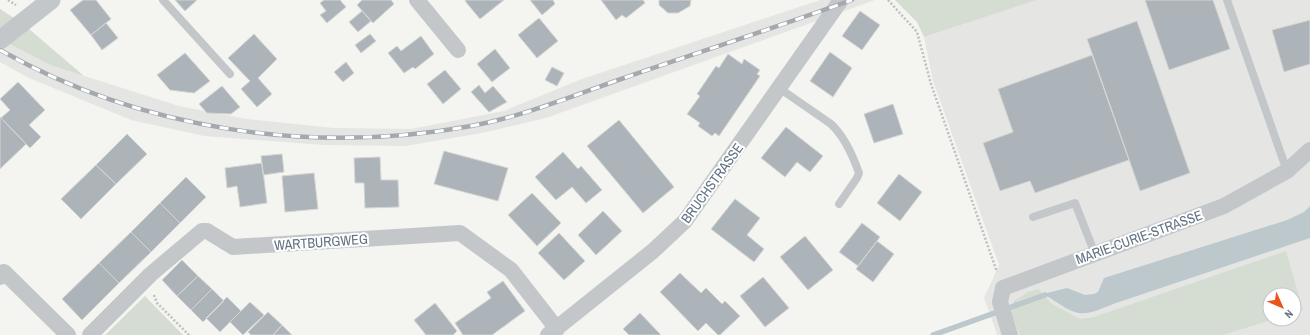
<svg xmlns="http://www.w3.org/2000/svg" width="1310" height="335" font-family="'Archivo Narrow',sans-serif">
<rect width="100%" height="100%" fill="#f4f5f0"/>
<path fill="#e5e6e4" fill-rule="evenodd" d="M820 0H875L546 118 482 133 405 146 324 145 204 136 131 120 29 78 0 62V39L50 65 179 106 247 119 334 128 411 129 504 111 579 80Z
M1037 0H1310V335H995L997 334 984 298 999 265 933 81 924 37ZM1270 295H1294V319H1270Z"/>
<path fill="#d5dcd1" d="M895 0H1037L924 37 917 22Z
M0 9 22 23 84 76 50 65 0 39Z
M1286 251 1303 310 1294 313V295H1270V319H1274L1223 335H1020L1011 314 1014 301 1028 292 1038 289 1052 304 1080 319 1094 317Z
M145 296 183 335H105Z"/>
<path fill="#bdc8cd" d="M1310 206V238L1113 304C1077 320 1076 314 1045 295L1047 293 1067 288 1085 295 1094 294 1098 292 1104 278 1287 220 1304 212Z"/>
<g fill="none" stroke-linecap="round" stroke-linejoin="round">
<path stroke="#bdc8cd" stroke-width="5.5" d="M933 335 1045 295"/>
</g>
<path fill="#acb3b9" stroke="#d5d6d3" d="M83 0H96L111 19 91 35 70 10Z
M175 0H197L185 11Z
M324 0H340L346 7 327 23 320 15 326 11 320 3Z
M362 0H391L394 4 373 23 357 5Z
M466 0H504L480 19 465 1Z
M530 0H553L555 4 542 15Z
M601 0H643L645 3 626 18 622 15 616 20Z
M659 0H691L690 6 678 13H668L659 5Z
M1145 0H1213L1230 49 1169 70Z
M362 11 371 21 358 32 349 22Z
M860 11 880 25 862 50 842 36Z
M539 18 558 41 537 58 518 35Z
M1310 20V64L1284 72 1272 30Z
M1137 21 1190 173 1140 191 1087 39Z
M106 23 118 38 102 50 91 35Z
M254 34 277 59 258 78 272 94 257 107 241 89 250 81 228 58Z
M370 34 376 41 361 53 355 45Z
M421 36 434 54 415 69 413 67 404 73 388 53 397 46 401 51Z
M495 49 510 68 492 82 477 64Z
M830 52 852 68 833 97 810 81Z
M185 53 210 81 194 93 170 90 157 75Z
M728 54 742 64 744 59 760 70 757 74 760 76 719 136 715 133 712 136 698 126 700 123 687 114 700 96 697 94 716 66 719 68Z
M1092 55 1129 160 1035 193 1030 181 1000 191 983 143 1013 132 998 89Z
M346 62 354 73 343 82 334 72Z
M552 67 564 73 557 86 545 80Z
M445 70 461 89 443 104 427 84Z
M18 82 45 110 29 125 41 137 30 148 1 118 10 110 0 99Z
M479 85 485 93 493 86 507 102 489 112 471 92Z
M222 86 240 107 231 114 207 113 199 104Z
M893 104 903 134 874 143 864 114Z
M0 117 26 144 0 169Z
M619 120 674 187 643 213 587 146Z
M786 127 823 156 810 172 797 162 785 177 761 158Z
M127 134 147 154 116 184 96 165Z
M444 151 508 168 498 201 434 184Z
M563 152 578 169 581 166 602 190 586 203 572 187 556 200 535 177Z
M282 154 284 172 263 175 261 156Z
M380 157 381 180H398L399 207 365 208 364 183H355L354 158Z
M262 163 267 203 240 207 237 186 227 188 225 168Z
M96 165 116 184 81 219 61 199Z
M314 173 318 209 285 212 282 176Z
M899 174 922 192 900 221 877 203Z
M186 177 206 197 180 223 160 203Z
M532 193 561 223 537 246 508 215Z
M735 199 760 218 747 235 764 249 754 262 711 229Z
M160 203 180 223 151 252 131 232Z
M603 211 622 231 596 255 578 235Z
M862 223 880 237 858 266 839 252Z
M131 232 151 252 119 283 99 263Z
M559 233 585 261 564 280 538 253Z
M805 236 833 270 808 290 780 257Z
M877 241 894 254 873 282 856 269Z
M182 260 198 276 177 296 162 280Z
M99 263 119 283 82 320 62 299Z
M680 273 701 293 706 288 722 304 725 301 740 316 720 335H718L706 323 698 331 660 292Z
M198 276 212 289 191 310 177 296Z
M763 277 789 308 765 327 740 296Z
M503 281 525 311 492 335H463L455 323 491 298 487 292Z
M212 289 224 301 203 322 191 310Z
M227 297 241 311 220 332 206 318Z
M250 302 264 315 243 335 230 322Z
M435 303 457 331 453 335H426L414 320Z
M268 312 282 325 273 335H251L248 332Z
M640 313 661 335H629L623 329Z
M282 325 292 335H273Z"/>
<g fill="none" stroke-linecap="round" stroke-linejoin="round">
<path stroke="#bdbfc1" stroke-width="2.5" stroke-dasharray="2 2" stroke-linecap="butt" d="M8 0 16 5
M888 0 917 32 931 84 997 272
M154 295 157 303 189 335"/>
<path stroke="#c4c7ca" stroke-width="8" d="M163 0 230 74
M1227 0 1287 171
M779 88 831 124C844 136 853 156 859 173L857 178 839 204
M1033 217 1075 203 1095 254"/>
<path stroke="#c4c7ca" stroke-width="16" d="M417 0 458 50
M0 277 4 272 68 335
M90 335 151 274 202 231H207L233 247 460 233 511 270 557 329
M548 335 653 251 685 221 841 0
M1010 335 1000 302 1003 288 1224 206 1287 171 1310 150"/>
<path stroke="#c4c7ca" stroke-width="19" d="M0 40 51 0"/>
<defs>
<path id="rail" d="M0 50C141 130 312 155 471 126 522 117 575 95 624 78 700 52 777 27 852 0"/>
</defs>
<use href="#rail" stroke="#a3a9af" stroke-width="4.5"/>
<use href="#rail" stroke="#fff" stroke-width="3" stroke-dasharray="9" stroke-linecap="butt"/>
</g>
<g text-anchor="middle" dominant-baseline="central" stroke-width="4" stroke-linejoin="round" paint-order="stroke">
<g font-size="14" fill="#627383" stroke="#fff">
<text transform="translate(712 183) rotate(-54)">BRUCHSTRASSE</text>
<text transform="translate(1139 237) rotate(-20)">MARIE-CURIE-STRASSE</text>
<text transform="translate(321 242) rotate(-4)">WARTBURGWEG</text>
</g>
</g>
<g transform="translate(1282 307) rotate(135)"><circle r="19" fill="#ffffff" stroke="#c0c7cd"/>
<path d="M0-3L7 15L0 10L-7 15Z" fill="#ea541a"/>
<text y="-6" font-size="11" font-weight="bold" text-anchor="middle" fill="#627383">N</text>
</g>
</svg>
